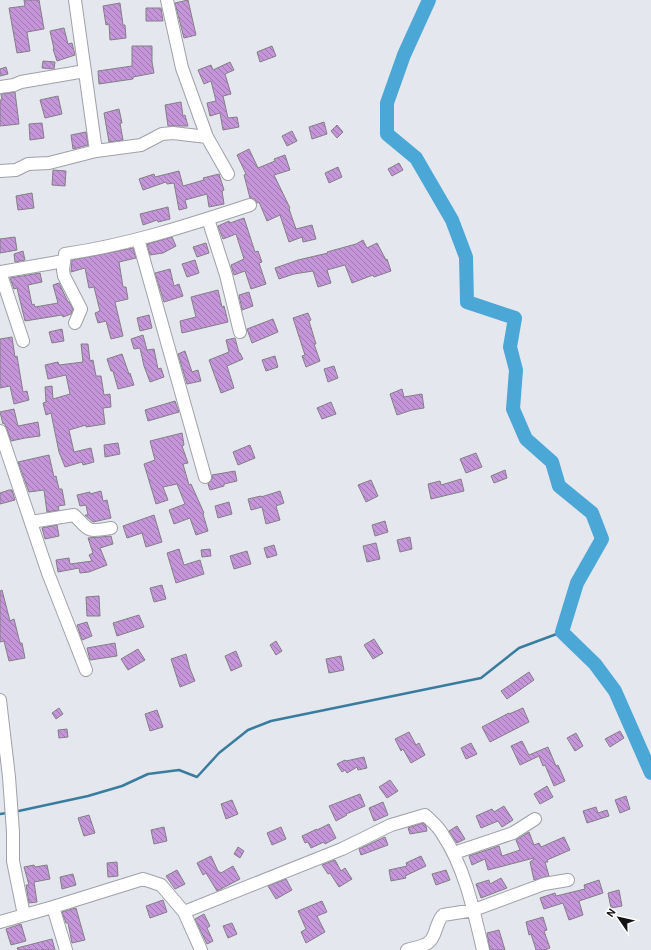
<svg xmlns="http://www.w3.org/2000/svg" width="651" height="950" font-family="Karla,sans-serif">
<defs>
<pattern id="building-back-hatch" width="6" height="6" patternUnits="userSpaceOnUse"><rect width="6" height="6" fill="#c595da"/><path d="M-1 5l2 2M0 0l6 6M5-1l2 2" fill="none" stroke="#9f78b0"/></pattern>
</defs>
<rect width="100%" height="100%" fill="#e5e7ef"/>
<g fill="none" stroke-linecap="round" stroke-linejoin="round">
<path stroke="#3a7c9d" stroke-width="2.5" d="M14 812 88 796 122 786 148 774 179 770 197 777 219 753 248 730 271 721 481 678 519 648 562 632
M0 814 7 813"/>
<path stroke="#4ba8d6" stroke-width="14" d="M429 0 404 55 387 103V134L416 158 452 220 466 257 467 302 515 318 510 347 516 370 513 409 526 439 552 462 559 486 592 513 602 539 577 583 562 632 595 664 615 691 651 773"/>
</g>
<path fill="url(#building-back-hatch)" stroke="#837f85" d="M24 0H39L44 29 27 32 30 51 17 53 9 8 25 6Z
M188 0 196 35 184 38 175 3Z
M120 3 123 25H125L126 38 110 40 109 24 106 25 103 6Z
M146 8H161L163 21H146Z
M64 28 68 44 72 43 75 55 57 61 53 49H54L50 31Z
M132 46H152V62L154 73 133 77V79L99 84 98 71 132 66Z
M272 46 276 56 260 62 257 52Z
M43 61 55 62 54 69 42 68Z
M230 62 234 70 225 74 231 94 223 96 228 118 237 117 239 127 223 130 220 113 210 116 207 103 216 101 211 81 204 84 198 70 211 65 213 70Z
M6 67 8 74 0 76V69Z
M15 92 19 124 0 126V100H2L1 94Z
M58 96 62 114 45 118 40 100Z
M181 102 183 116 185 115 188 126H168L165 105Z
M119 109 122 123H120L123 140 109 142 104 113Z
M324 122 327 134 312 139 309 127Z
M42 123 44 138 30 140 29 124Z
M337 125 343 132 337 138 331 131Z
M292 131 297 141 287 146 282 136Z
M86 132 88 145 73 149 71 135Z
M249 149 258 168 275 161 274 159 285 155 290 170 274 175 290 208 289 209 296 229 312 225 316 239 303 242 302 237 289 242 280 215 267 221 259 202 257 203 255 199 250 198 244 175 246 174 237 155Z
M399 163 403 170 392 176 388 169Z
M338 167 342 177 329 183 325 173Z
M53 170 66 171 65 186 52 185Z
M179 171 183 186 204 180 203 178 219 174 224 190 222 191 224 204 209 207 207 194 185 200 187 208 179 210 174 183 167 184 166 182 143 190 139 179 154 174 155 177Z
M32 193 34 208 18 210 16 196Z
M168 207 170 219 158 222 157 220 143 225 140 214Z
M244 218 255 252 258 251 262 262 259 263 266 284 251 289 245 271 234 275 231 265 244 259 236 234 223 239 218 226 229 221 230 223Z
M15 237 17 250 0 253V239Z
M172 237 176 246 163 253 150 255 147 244Z
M363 240 367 248 377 243 386 260 387 259 391 271 374 277 373 275 352 283 345 265 327 270 331 283 318 287 313 271 294 274 279 279 275 268 298 260 328 253 327 252 356 244Z
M206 243 209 253 197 257 193 247Z
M133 248 136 258 119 262 123 287H126L128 299 115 302 123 336 111 339 106 321 98 323 95 313 100 311 94 287 89 288 85 268 71 272 72 260Z
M23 251 25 260 15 262 14 254Z
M195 260 199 273 187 277 182 264Z
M170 269 174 286 179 284 183 296 164 302 155 273Z
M40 273 42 282 28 285 32 305 34 304 35 307 58 303 53 285 59 283 68 302H69L73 309 71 314 63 317 62 315 25 321 17 288 14 289 10 278Z
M218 290 222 307 224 306 228 322 182 333 180 321 196 317 191 297Z
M249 292 253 306 242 310 239 295Z
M308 313 311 320 309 321 316 344H314L320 361 306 367 302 356 305 355 293 318Z
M149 315 152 328 140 331 137 318Z
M273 319 278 332 252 343 247 329Z
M62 329 64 341 52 343 49 332Z
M143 335 147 350 154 349 158 369 161 368 164 377 150 382 144 366 140 348 134 349 131 339Z
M12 337 15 357 17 356 23 392 27 391 29 400 14 404 10 386 0 388V339Z
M235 338 239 353H240L243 359 227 366 234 388 221 393 209 360 229 352 226 340Z
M81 344H88L90 361 93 360 96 376H101L104 395 110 394 111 407 103 408 105 424 86 427V425L69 430 74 452 91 448 94 462 83 465 82 462 65 467 59 452 51 413 46 415 43 403 46 402 45 387 52 386 53 399 70 394 66 375 48 379 45 365 58 362 59 365 83 362Z
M185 351 192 372 198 370 201 381 187 384 178 354Z
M122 354 129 374 130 373 134 385 118 389 113 371H111L107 359Z
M275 356 278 367 266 371 262 360Z
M334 366 338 378 328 382 324 369Z
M402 389 404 397 422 394 424 408 412 410 397 415 390 394Z
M175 401 179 412 148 421 145 410Z
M331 402 336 414 322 419 317 408Z
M14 409 18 426 38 422 40 436 25 438 11 441 7 429 4 423 3 424 0 412Z
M182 433 184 445 182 446 188 463 183 464 189 485 191 484 204 513 203 514 208 531 196 535 190 518 174 524 169 510 185 504 177 484 163 487 168 500 156 504 144 464 155 460 150 441Z
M118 443 120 454 105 457 104 445Z
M250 445 255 458 238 465 233 452Z
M476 453 482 467 466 473 460 459Z
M49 455 54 477 56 476 59 489H62L65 505 58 506 59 510 47 512 44 490 29 492 18 462Z
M505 470 507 478 494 483 491 476Z
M235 471 237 481 224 484V486L210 490 208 484 212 479V475Z
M461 479 464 491 431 499 428 484 440 481 441 485Z
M371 480 378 496 366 502 358 485Z
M9 490H12L15 500 0 504V493Z
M101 491 103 501 107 500 111 518 93 522 85 515H88L86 505 80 506 77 495 90 492V494Z
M280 491 284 503 276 506 280 520 266 524 262 507 251 510 248 499 261 496V497Z
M229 502 232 514 218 518 215 506Z
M154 515 162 542 146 547 142 533 127 538 123 526Z
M385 521 388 532 375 536 372 525Z
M57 525 59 536 45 539 42 528Z
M111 536 113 544 100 548 107 565 89 572 80 573 79 568 58 572 56 560 69 558 70 564 92 561 89 555 93 553 88 538Z
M410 537 412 549 400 552 397 540Z
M376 543 380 559 367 562 363 546Z
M274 545 277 555 267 558 264 548Z
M179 549 184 565 200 560 204 574 176 583 167 553Z
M210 549 211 556 202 557 201 550Z
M247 551 251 564 234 569 230 556Z
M162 585 166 599 154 602 150 588Z
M2 590 10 621 14 619 20 643H22L25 658 9 661 4 641 0 642V591Z
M99 596 100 616H87L86 597Z
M139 615 144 627 117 636 113 623Z
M87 622 92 636 82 640 77 625Z
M374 639 383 653 373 659 364 645Z
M276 641 282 651 276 655 270 645Z
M115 643 117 656 90 660 87 648Z
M138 649 145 660 128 670 121 659Z
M236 651 242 666 231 671 225 656Z
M186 654 190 669 195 681 180 687 171 659Z
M341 656 344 670 329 673 326 659Z
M529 672 534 680 507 699 501 691Z
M59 708 63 714 56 719 52 713Z
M523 708 529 722 490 742 482 727 509 713V714Z
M157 710 163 727 150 731 145 714Z
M67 729 68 737 59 738 58 730Z
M620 731 624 738 610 747 605 739Z
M409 732 416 745 419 743 425 755 411 763 403 749 401 751 395 739Z
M576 733 583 746 575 751 567 738Z
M522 741 529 755 548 747 556 766 558 765 565 781 554 786 545 765 543 766 539 756 520 765 511 746Z
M471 743 477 754 466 759 461 748Z
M364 757 367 768 358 770 357 767 347 773 345 770 342 772 337 764 345 760 346 761Z
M390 780 398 791 387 798 379 787Z
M547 786 553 797 540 804 534 794Z
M360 794 365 806 346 814 347 815 336 821 329 806Z
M626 796 630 809 620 813 615 800Z
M232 800 238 814 226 819 221 804Z
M383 802 388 815 374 821 369 808Z
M504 806 513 820 502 827 498 821 481 828 476 816 492 809 494 812Z
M596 807 598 813 607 810 609 816 587 823 583 811Z
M89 815 95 833 84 836 78 818Z
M423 823 426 826 427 831 410 834 408 828Z
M329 824 336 838 325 844 324 842 311 848 308 842 305 843 302 836 317 829V830Z
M457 826 465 839 457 843 449 831Z
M164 827 167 841 154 844 151 830Z
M281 827 286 839 272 845 267 833Z
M529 832 534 845 539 843 541 847 564 837 570 850 547 860 548 862H545L549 876 534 880 530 862 534 859V858L488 870 485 859 472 865 469 856 499 846 502 856 520 850 516 840Z
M385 837 388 845 361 855 359 849Z
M238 847 244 851 240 858 234 854Z
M211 856 218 871 221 873 233 866 240 879 217 891 206 873 203 875 197 863Z
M421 856 426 866 405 876 406 878 391 881 389 870 407 866 406 863Z
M335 860 341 871 345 868 352 879 339 887 330 873 328 874 322 865Z
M117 862 118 876 108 877 107 863Z
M34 865 35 867 47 865 50 879 34 882 37 902 29 903 26 885H29L24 867Z
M177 870 185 884 175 889 166 876Z
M446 870 450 880 436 885 432 874Z
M73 874 76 885 62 889 60 877Z
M501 878 507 888 481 898 476 884 489 880 490 884Z
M286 879 292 890 276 899 268 886Z
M599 880 603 893 579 901 583 915 569 920 563 903 544 909 540 898 555 893 556 896 585 889 584 885Z
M619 890 622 906 611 908 608 893Z
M163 900 167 912 150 918 146 906Z
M322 901 327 912 317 916 325 932 306 943 301 932 306 929 298 911Z
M76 908 85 940 72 943 68 923H66L62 912Z
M204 914 210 926 207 928 213 941 207 944 195 919Z
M543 917 547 930 544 931 550 948 545 950H536L531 934 529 935 526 922Z
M232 923 237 934 228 938 223 926Z
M21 924 26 941 11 945 6 929Z
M499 930 505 950H490L487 933Z
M52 939 55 950H18L17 948Z"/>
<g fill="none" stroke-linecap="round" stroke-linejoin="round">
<defs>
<path id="minor" d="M75 0 96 151
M167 0 182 68 207 137 228 174
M0 87 14 85 21 82 85 71
M0 171 16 170 28 164 49 163 96 151 141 145 162 134 173 133 207 137
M208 219 226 275 240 332
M138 239 205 477
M0 272 23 341
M0 272 64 261
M75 323 81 309 64 276 63 270 65 254C128 245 189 225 250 205
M0 431 48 573 86 670
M31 522 74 515C91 532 87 532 111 528
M0 700 9 777 13 832V861L24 915
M454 853 513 833 535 819
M53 907 66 950
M184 912 342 849 391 825 425 815C431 821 439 827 443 835 465 868 474 912 483 950
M0 922 53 907 143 879 161 885 184 912 201 950
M407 950C423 945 431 947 436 929 438 924 439 919 443 915L474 910 544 884 568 880"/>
</defs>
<use href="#minor" stroke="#a0a1a8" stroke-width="14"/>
<use href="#minor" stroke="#fff" stroke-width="12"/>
</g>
<g transform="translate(619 918) rotate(304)" stroke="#ffffff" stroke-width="3" paint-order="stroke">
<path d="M0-3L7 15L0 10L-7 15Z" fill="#141417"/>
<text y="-6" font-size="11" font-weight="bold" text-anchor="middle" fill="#141417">N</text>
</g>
</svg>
